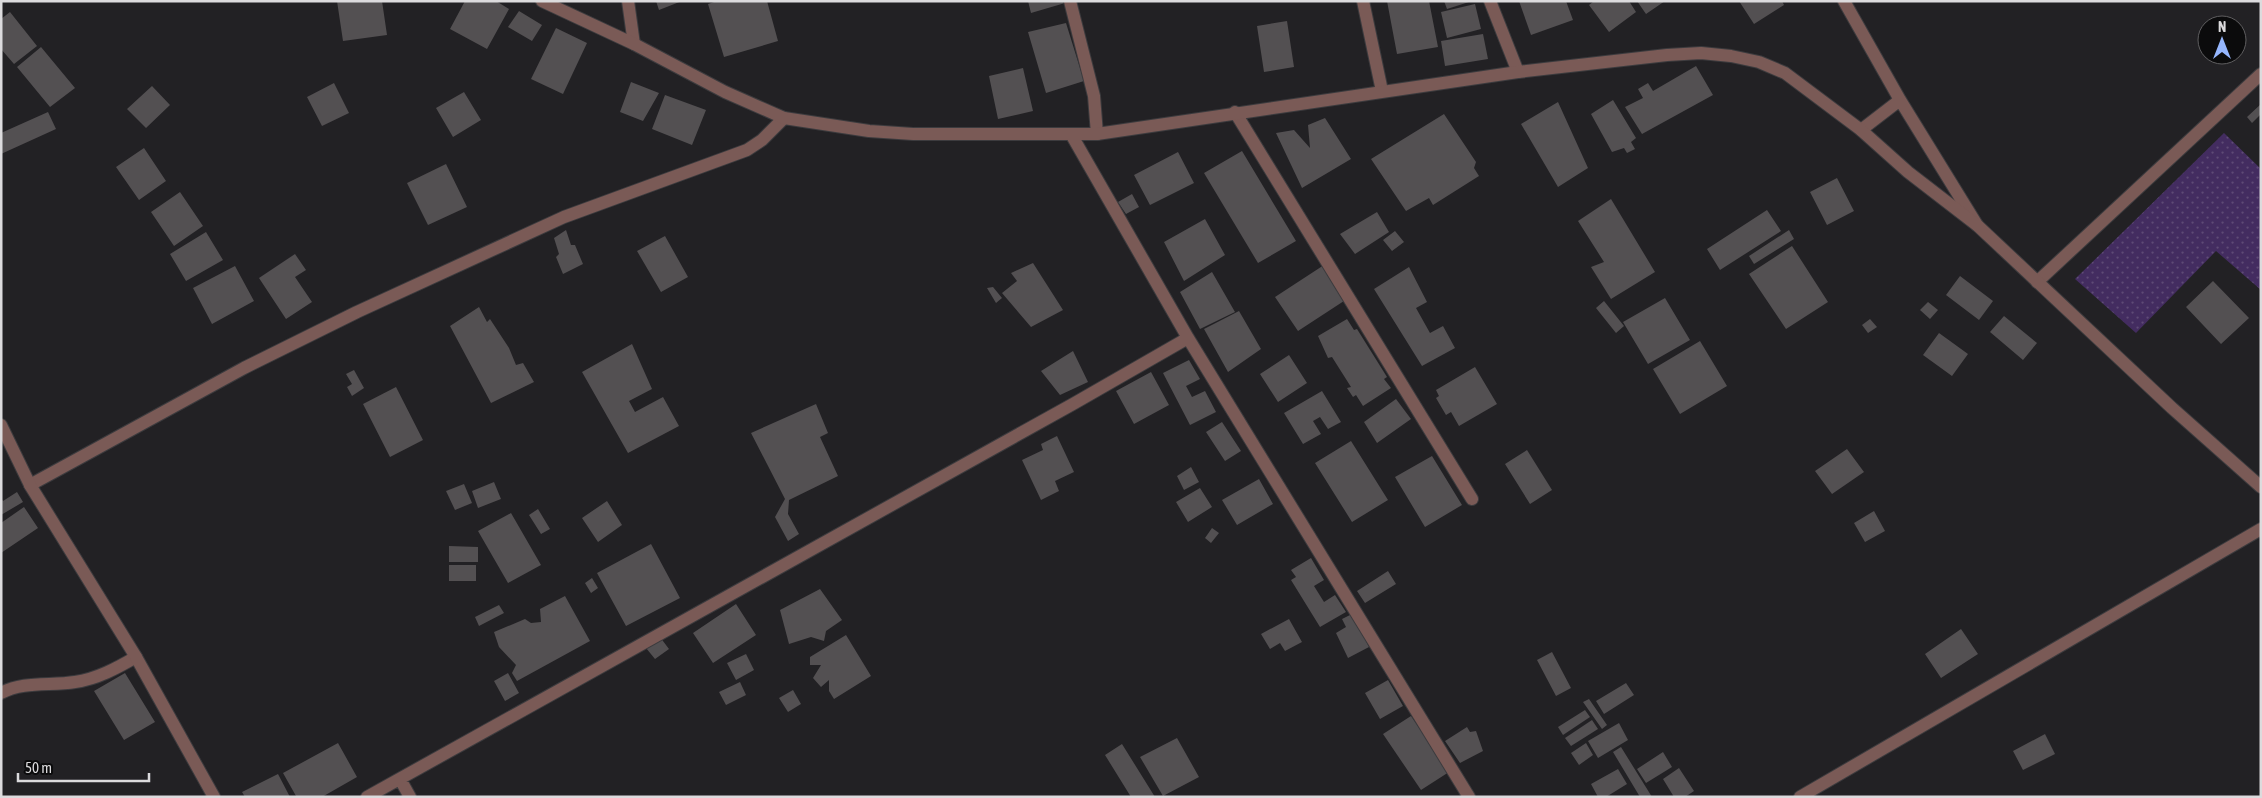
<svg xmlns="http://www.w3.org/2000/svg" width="2262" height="798" font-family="'Asap Condensed',sans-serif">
<defs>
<pattern id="grass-dots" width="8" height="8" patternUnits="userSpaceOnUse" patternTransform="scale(1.25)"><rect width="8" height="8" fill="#432c60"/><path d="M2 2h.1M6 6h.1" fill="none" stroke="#5e4a76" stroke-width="1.8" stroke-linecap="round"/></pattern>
</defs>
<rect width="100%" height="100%" fill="#222124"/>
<path fill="url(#grass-dots)" d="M2224 133 2261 169V290L2216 251 2136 333 2075 279Z"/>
<path fill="#535052" d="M337 1H382L387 35 343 41Z
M465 1H496L509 9 487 49 450 29Z
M656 1H682L659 10Z
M717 1H767L778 41 724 57 708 4Z
M1028 1H1064L1065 3 1031 13Z
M1387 1H1429L1438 47 1397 54Z
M1444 1H1469V2L1447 9Z
M1519 1H1566L1573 20 1531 35Z
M1594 1H1629L1636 12 1609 32 1589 5Z
M1637 1H1665L1646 14Z
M1739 1H1782L1784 5 1754 24Z
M1475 4 1481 29 1447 38 1441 12Z
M519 11 542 25 532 41 508 27Z
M10 12 37 46 14 64 1 49V19Z
M1287 21 1294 67 1264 72 1257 26Z
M1066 23 1084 81 1046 93 1028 32Z
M556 28 587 43 563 94 531 79Z
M1483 34 1488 59 1445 66 1441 41Z
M41 47 75 88 50 107 17 67Z
M1696 66 1713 95 1642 134 1625 107 1643 98 1638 89 1648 83 1653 91Z
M1023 68 1033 111 998 119 989 76Z
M631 82 659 93 643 121 620 112Z
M334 83 349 113 322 126 307 97Z
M152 86 170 105 146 128 127 109Z
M464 92 481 120 453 137 436 108Z
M665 95 706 110 692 145 652 129Z
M1613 100 1636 138 1631 142 1635 149 1627 153 1624 148 1612 152 1591 114Z
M1558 102 1588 168 1558 187 1521 124Z
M2261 104V114L2252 123 2247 117Z
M48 112 56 129 1 154V133Z
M1444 114 1476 162 1474 168 1479 176 1433 205 1429 198 1406 211 1371 159Z
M1325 118 1351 159 1302 188 1276 133 1294 130 1310 148 1308 125Z
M144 148 166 181 139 200 116 167Z
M1242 151 1296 241 1258 263 1204 173Z
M1178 152 1194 183 1150 205 1134 175Z
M446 164 467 207 428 225 407 183Z
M1837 178 1854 211 1827 225 1810 192Z
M180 192 203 226 174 246 151 212Z
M1132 194 1139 207 1126 214 1118 202Z
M1611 199 1655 272 1611 299 1591 267 1604 262 1578 221Z
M1767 210 1781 231 1720 270 1707 249Z
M1377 212 1389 232 1355 254 1340 234Z
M1205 219 1225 255 1184 281 1164 242Z
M566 230 571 245H575L583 264 563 274 556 257 559 254 554 238Z
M1789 230 1794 239 1754 264 1749 256Z
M1395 231 1404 242 1392 251 1383 240Z
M206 232 223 260 186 281 170 254Z
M665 236 688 277 661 292 637 251Z
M1792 246 1828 302 1786 329 1749 274Z
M295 254 306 270 295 277 312 302 286 319 259 278Z
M1033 263 1063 310 1031 327 1002 293 1017 281 1011 273Z
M1324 265 1347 299 1298 331 1275 297Z
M235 266 254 301 212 324 193 288Z
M1409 267 1427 302 1416 308 1430 333 1443 326 1455 348 1422 366 1374 289Z
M1212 272 1235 312 1200 329 1180 292Z
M1960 276 1993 301 1979 320 1946 295Z
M2213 281 2249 318 2221 344 2186 307Z
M993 287 1002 298 996 303 987 288Z
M1665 298 1690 340 1648 364 1623 322Z
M1604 301 1624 326 1616 333 1596 308Z
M1928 302 1938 310 1930 319 1920 310Z
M479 307 487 322 490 319 509 348 516 365 523 363 534 382 491 403 450 326Z
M1239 311 1261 349 1228 372 1204 329Z
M2004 316 2037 343 2023 360 1990 332Z
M1347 319 1354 330 1357 329 1387 377 1384 379 1391 388 1363 406 1356 395 1353 397 1347 388 1351 387 1332 357 1328 358 1318 336Z
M1870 319 1877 327 1868 333 1862 325Z
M1939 333 1968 354 1952 376 1923 355Z
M1700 341 1727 386 1680 414 1653 369Z
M632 344 652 389 629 401 635 412 663 397 679 426 628 453 582 372Z
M1073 351 1088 382 1060 395 1041 371Z
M1289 355 1307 383 1278 402 1260 374Z
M1189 360 1200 379 1186 386 1192 397 1205 391 1216 412 1190 425 1163 373Z
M1475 367 1497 404 1459 426 1451 412 1446 415 1436 398 1439 396 1436 390Z
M354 370 364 388 352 396 347 387 352 384 346 374Z
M1151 372 1169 405 1134 424 1116 391Z
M396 387 423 440 390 457 363 404Z
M1322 391 1341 422 1328 429 1320 417 1313 421 1321 434 1303 444 1284 413Z
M1396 399 1411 419 1377 443 1364 422Z
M816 404 828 433 820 437 838 476 789 500 788 514 799 534 788 541 775 517 785 499 751 433Z
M1222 422 1241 451 1225 461 1206 432Z
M1057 436 1074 472 1055 481 1059 491 1041 500 1022 460 1043 450 1041 444Z
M1351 441 1388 500 1352 522 1315 463Z
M1847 449 1864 472 1832 494 1815 471Z
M1527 450 1552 490 1530 504 1505 464Z
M1432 456 1462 505 1425 527 1395 477Z
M1191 467 1199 482 1184 490 1177 476Z
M1259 479 1273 504 1237 525 1222 500Z
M494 482 501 499 478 508 472 491Z
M464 484 472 503 455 510 446 491Z
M1200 488 1212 507 1188 522 1176 502Z
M17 492 23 502 1 515V498L3 501Z
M607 501 622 525 598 542 582 518Z
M24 507 38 528 1 553V523Z
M538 509 550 529 541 534 529 515Z
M1874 511 1885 531 1865 542 1854 523Z
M511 513 541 565 508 583 478 531Z
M1212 528 1219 533 1211 543 1205 538Z
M651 544 680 598 626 626 597 573Z
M449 546 478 547V562H449Z
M1311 558 1324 580 1314 586 1324 602 1335 595 1346 612 1320 627 1291 580 1296 577 1291 570Z
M449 565H476V581H449Z
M1388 571 1396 584 1365 603 1357 591Z
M592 578 598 588 591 593 585 583Z
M820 589 842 620 826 631 824 641 811 637 789 644 780 610Z
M565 596 590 641 517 681 512 673 516 665 499 647 494 632 525 619 531 623 541 622 540 609Z
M736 604 756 635 713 663 693 633Z
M499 605 504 613 479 626 475 617Z
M1352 614 1369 647 1348 658 1336 633 1346 627 1342 619Z
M1289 619 1302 642 1285 651 1280 643 1270 649 1261 634Z
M1961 629 1978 654 1941 678 1925 654Z
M846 635 871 676 834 699 829 691V680L821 687 813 678 821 665H810V657Z
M660 637 669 649 655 659 646 648Z
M1552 652 1571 688 1556 696 1537 660Z
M746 654 754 670 736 680 727 663Z
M125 673 155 722 124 740 94 691Z
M508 673 519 693 505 701 494 681Z
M1388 680 1403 706 1380 719 1365 693Z
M740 682 746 695 726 705 719 692Z
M1626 683 1634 695 1604 714 1596 701Z
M793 690 801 704 788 712 779 698Z
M1589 699 1607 725 1602 729 1583 702Z
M1585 710 1590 717 1563 735 1558 727Z
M1411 716 1449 772 1421 790 1383 734Z
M1592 720 1598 729 1571 746 1565 738Z
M1619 723 1628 740 1598 758 1588 741Z
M1467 727 1470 732 1476 731 1483 751 1460 763 1445 741Z
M2045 734 2055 754 2023 770 2013 751Z
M1177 738 1199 777 1163 796 1140 757Z
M338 743 357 777 322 797 296 796 283 773Z
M1586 743 1593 755 1579 765 1571 753Z
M1122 744 1155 797H1131L1105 755Z
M1621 747 1652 797H1640L1613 752Z
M1663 752 1672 767 1646 783 1637 769Z
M1679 768 1694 791 1685 797H1674L1663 779Z
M1618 769 1627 784 1606 797H1598L1591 784Z
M278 774 290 797H245L242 792Z"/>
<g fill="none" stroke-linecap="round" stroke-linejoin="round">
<defs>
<path id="minor" d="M628 1 634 44
M1070 1 1094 96 1097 134
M1363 1 1382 91
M1490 1 1518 72
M1844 1 1900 100 1977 225
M1235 112 1472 499
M1861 130 1900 100
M1071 134 1188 338 1469 797
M2037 282 2261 74
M30 485 244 368 357 312 564 217 747 150 762 140 784 118
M1 693C23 681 51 686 75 682 97 679 117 668 136 657
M400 779 410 797
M367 797 1073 404 1188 338
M1800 797 2261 529"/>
<path id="tertiary" d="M542 1 634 44 725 92 784 118 869 131 913 134H1097L1518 72 1667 55 1701 53 1731 56 1759 62 1785 73 1861 130 1908 172 1978 226 2172 408 2261 487
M1 425 30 485 136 657 214 797"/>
</defs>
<use href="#minor" stroke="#3c3b3e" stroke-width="14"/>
<use href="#tertiary" stroke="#3c3b3e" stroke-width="14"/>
<use href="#minor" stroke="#7a5a56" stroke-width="12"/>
<use href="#tertiary" stroke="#7a5a56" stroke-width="12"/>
</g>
<rect width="2262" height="798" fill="none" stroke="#dcdbdd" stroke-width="5"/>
<g transform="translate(2222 40)"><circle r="24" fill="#0b0b0c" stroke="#5f5e60"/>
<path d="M0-4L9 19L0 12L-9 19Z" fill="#95b6fd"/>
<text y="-8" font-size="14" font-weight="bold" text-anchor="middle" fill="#dcdbdd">N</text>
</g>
<path d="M18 773v8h131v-8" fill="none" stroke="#dcdbdd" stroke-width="2.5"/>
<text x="25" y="773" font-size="15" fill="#dcdbdd" stroke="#0b0b0c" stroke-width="4" paint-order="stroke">50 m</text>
</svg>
